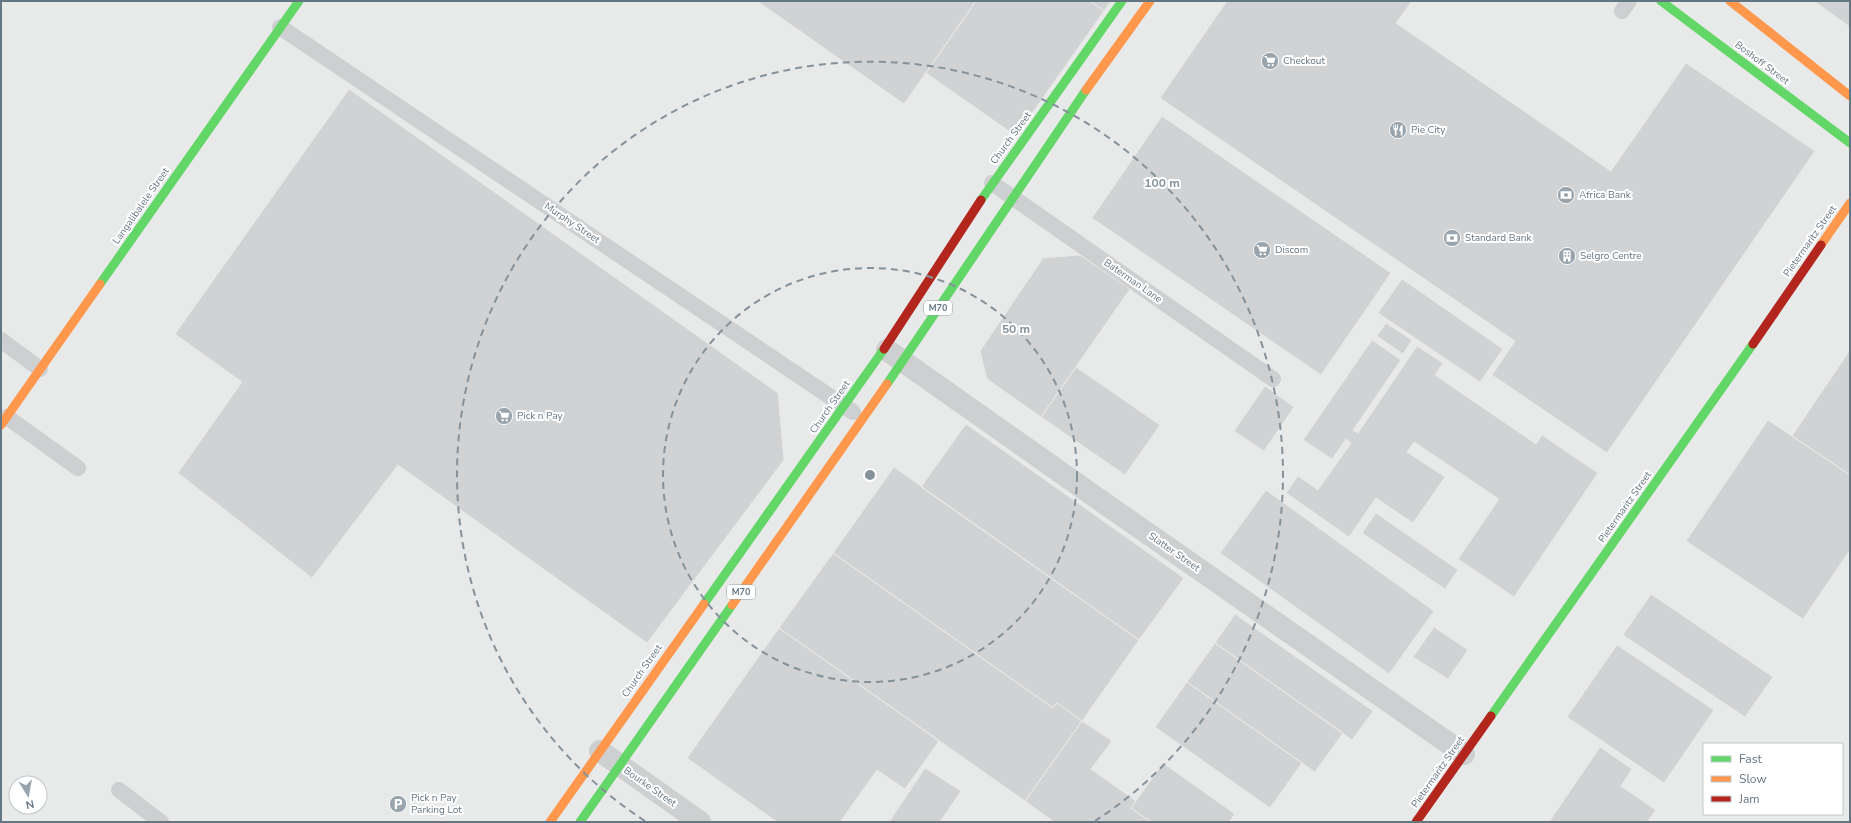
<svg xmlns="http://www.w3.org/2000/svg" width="1851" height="823" font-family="'Nunito Sans',sans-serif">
<rect width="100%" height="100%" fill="#f9f9f9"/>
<path fill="#e8e9e9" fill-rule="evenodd" d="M1 1H1850V822H1ZM1704 744H1842V814H1704ZM16 783H40V807H16Z"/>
<path fill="#d0d2d3" stroke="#e8e8e8" d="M757 1H976L904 104Z
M976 1H1090L1104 11 1016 136 926 73Z
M1090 1H1111L1104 11Z
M1227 1H1412L1396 23 1611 171 1686 63 1815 151 1607 453 1492 375 1515 341 1160 98Z
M1814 1H1850V27Z
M349 89 778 393 784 460 647 643 398 465 312 578 178 473 242 382 175 334Z
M1162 116 1391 273 1321 375 1092 218Z
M1080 255 1130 289 1041 417 987 379 980 351 1043 258Z
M1402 279 1503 349 1480 382 1378 313Z
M1386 323 1412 340 1403 354 1377 336Z
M1372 340 1401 360 1353 430 1358 433 1417 346 1443 363 1435 375 1536 444 1542 435 1598 473 1514 597 1458 559 1499 499 1414 442 1407 452 1445 477 1413 523 1376 498 1349 537 1286 493 1298 476 1318 490 1351 443 1346 439 1332 459 1303 440Z
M1850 350V475L1792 436Z
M1076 367 1160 425 1125 475 1041 417Z
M1265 386 1294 407 1264 451 1234 431Z
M1768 420 1850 475V550L1803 619 1686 541Z
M966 424 1184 578 1139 640 921 487Z
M894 467 1139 640 1082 721 1057 703 1053 708 833 553Z
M1266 490 1434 611 1389 674 1220 553Z
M1376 513 1458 570 1445 589 1362 533Z
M833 553 1053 708 1057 703 1082 721 1025 801 779 628Z
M1651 594 1773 677 1745 717 1623 635Z
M1235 614 1373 711 1352 740 1215 643Z
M1434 627 1468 650 1448 679 1413 657Z
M779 628 939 741 905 789 877 770 840 822H777L687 758Z
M1215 643 1343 733 1315 772 1187 682Z
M1617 645 1714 710 1664 783 1567 717Z
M1187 682 1302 763 1270 808 1155 727Z
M1082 721 1112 741 1091 769 1136 801 1131 808 1151 822H1054L1025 801Z
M1600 747 1632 769 1621 786 1656 810 1647 822H1549Z
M1163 763 1235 814 1229 822H1151L1131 808Z
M925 768 961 791 940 822H889Z"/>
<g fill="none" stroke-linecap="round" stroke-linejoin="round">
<path stroke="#cecfd0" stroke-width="16" d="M1622 11 1629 1
M280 27 853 412
M992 183 1273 379
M1 340 40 369
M7 417 78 468
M119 790 161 822"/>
<path stroke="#cecfd0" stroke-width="22" d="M887 350 1104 503 1464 754
M600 751 700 822"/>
<path stroke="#63d668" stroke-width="9" d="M1661 1 1850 143
M981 200 1122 1
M100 284 299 1
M887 384 1086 90
M704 604 884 349
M1491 716 1753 344
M580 822 732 605"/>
<path stroke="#ff974d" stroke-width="9" d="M1730 1 1850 96
M1086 90 1150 1
M1821 245 1850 203
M1 425 100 284
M732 605 887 384
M550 822 704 604"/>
<path stroke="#b3261e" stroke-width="9" d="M1753 344 1821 245
M884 349 981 200
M1416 822 1491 716"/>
</g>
<g fill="none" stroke="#84929c" stroke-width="2" stroke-dasharray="7 5">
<circle cx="870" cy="475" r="207"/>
<path d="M645 821A413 413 0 1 1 1095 821"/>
</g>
<defs>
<symbol id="supermarket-disc" viewBox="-11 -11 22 22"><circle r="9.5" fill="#99a4ac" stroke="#fff"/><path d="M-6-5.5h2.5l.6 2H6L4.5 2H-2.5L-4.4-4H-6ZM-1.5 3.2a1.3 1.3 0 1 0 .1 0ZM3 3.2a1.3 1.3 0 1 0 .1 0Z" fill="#fff"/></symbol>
<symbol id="restaurant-disc" viewBox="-11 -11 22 22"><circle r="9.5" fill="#99a4ac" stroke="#fff"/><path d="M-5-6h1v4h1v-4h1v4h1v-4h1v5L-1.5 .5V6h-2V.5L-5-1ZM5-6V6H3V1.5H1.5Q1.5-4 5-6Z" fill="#fff"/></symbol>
<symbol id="bank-disc" viewBox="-11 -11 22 22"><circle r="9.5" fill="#99a4ac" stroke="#fff"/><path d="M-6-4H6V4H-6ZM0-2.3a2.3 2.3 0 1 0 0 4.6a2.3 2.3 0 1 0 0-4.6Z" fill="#fff"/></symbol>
<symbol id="building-disc" viewBox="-11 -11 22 22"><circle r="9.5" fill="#99a4ac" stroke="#fff"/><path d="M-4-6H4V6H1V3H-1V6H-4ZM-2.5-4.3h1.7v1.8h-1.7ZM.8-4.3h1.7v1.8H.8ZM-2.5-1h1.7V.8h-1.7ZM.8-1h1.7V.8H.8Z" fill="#fff"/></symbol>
<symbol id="parking-disc" viewBox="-11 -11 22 22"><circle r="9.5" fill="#99a4ac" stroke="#fff"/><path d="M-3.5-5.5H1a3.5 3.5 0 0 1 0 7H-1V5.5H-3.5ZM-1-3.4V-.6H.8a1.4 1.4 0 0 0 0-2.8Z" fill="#fff"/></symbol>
</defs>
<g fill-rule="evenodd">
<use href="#supermarket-disc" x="1260" y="51" width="20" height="20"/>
<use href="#restaurant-disc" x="1388" y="120" width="20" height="20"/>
<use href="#bank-disc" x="1556" y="185" width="20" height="20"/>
<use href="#bank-disc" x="1442" y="228" width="20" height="20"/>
<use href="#supermarket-disc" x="1252" y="240" width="20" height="20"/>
<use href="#building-disc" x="1557" y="246" width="20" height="20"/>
<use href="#supermarket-disc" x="494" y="406" width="20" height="20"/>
<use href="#parking-disc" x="388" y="794" width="20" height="20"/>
</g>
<g text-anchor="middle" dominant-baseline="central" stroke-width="4" stroke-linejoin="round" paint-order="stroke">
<g fill="#fff" stroke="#939fa8" stroke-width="1">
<rect x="924" y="301" width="28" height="14" rx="3"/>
<rect x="727" y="585" width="28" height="14" rx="3"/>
</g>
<g font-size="9" font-weight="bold" fill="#657683">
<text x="938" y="308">M70</text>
<text x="741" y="592">M70</text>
</g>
<g font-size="10" fill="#657683" stroke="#fff" text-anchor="start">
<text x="1283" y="61">Checkout</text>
<text x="1411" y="130">Pie City</text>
<text x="1579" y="195">Africa Bank</text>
<text x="1465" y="238">Standard Bank</text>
<text x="1275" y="250">Discom</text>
<text x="1580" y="256">Selgro Centre</text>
<text x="517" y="416">Pick n Pay</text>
<text x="411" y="798">Pick n Pay<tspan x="411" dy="12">Parking Lot</tspan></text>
</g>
<g font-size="10" fill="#657683" stroke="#fff">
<text transform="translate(1762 63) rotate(37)">Boshoff Street</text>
<text transform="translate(1011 138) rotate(-54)">Church Street</text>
<text transform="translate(141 206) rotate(-55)">Langalibalele Street</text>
<text transform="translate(572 223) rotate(34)">Murphy Street</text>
<text transform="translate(1810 241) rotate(-55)">Pietermaritz Street</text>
<text transform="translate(1133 281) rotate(35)">Baterman Lane</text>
<text transform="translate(830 407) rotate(-55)">Church Street</text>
<text transform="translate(1625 507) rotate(-55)">Pietermaritz Street</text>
<text transform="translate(1174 552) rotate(35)">Slatter Street</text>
<text transform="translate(642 671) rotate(-55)">Church Street</text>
<text transform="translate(1438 772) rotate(-55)">Pietermaritz Street</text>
<text transform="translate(650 787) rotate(35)">Bourke Street</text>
</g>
</g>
<circle cx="870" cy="475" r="6" fill="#84929c" stroke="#fff" stroke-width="2"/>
<g font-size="12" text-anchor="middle" font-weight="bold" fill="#84929c" stroke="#fff" stroke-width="4" stroke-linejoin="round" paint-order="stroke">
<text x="1162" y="187">100 m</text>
<text x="1016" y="333">50 m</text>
</g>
<rect width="1851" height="823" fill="none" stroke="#657683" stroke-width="4"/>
<rect x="1703" y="743" width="140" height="72" fill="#ffffff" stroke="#c1c8cd"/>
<rect x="1711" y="756" width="20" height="6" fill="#63d668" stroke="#c1c8cd"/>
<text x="1739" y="763" font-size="12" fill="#657683">Fast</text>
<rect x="1711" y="776" width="20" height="6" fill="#ff974d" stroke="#c1c8cd"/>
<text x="1739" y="783" font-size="12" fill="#657683">Slow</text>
<rect x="1711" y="796" width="20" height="6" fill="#b3261e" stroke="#c1c8cd"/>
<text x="1739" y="803" font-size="12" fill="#657683">Jam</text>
<g transform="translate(28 795) rotate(169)"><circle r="19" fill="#ffffff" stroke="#c1c8cd"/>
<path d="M0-3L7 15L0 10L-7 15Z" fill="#99a4ac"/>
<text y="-6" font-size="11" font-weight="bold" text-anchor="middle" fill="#657683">N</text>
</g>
</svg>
